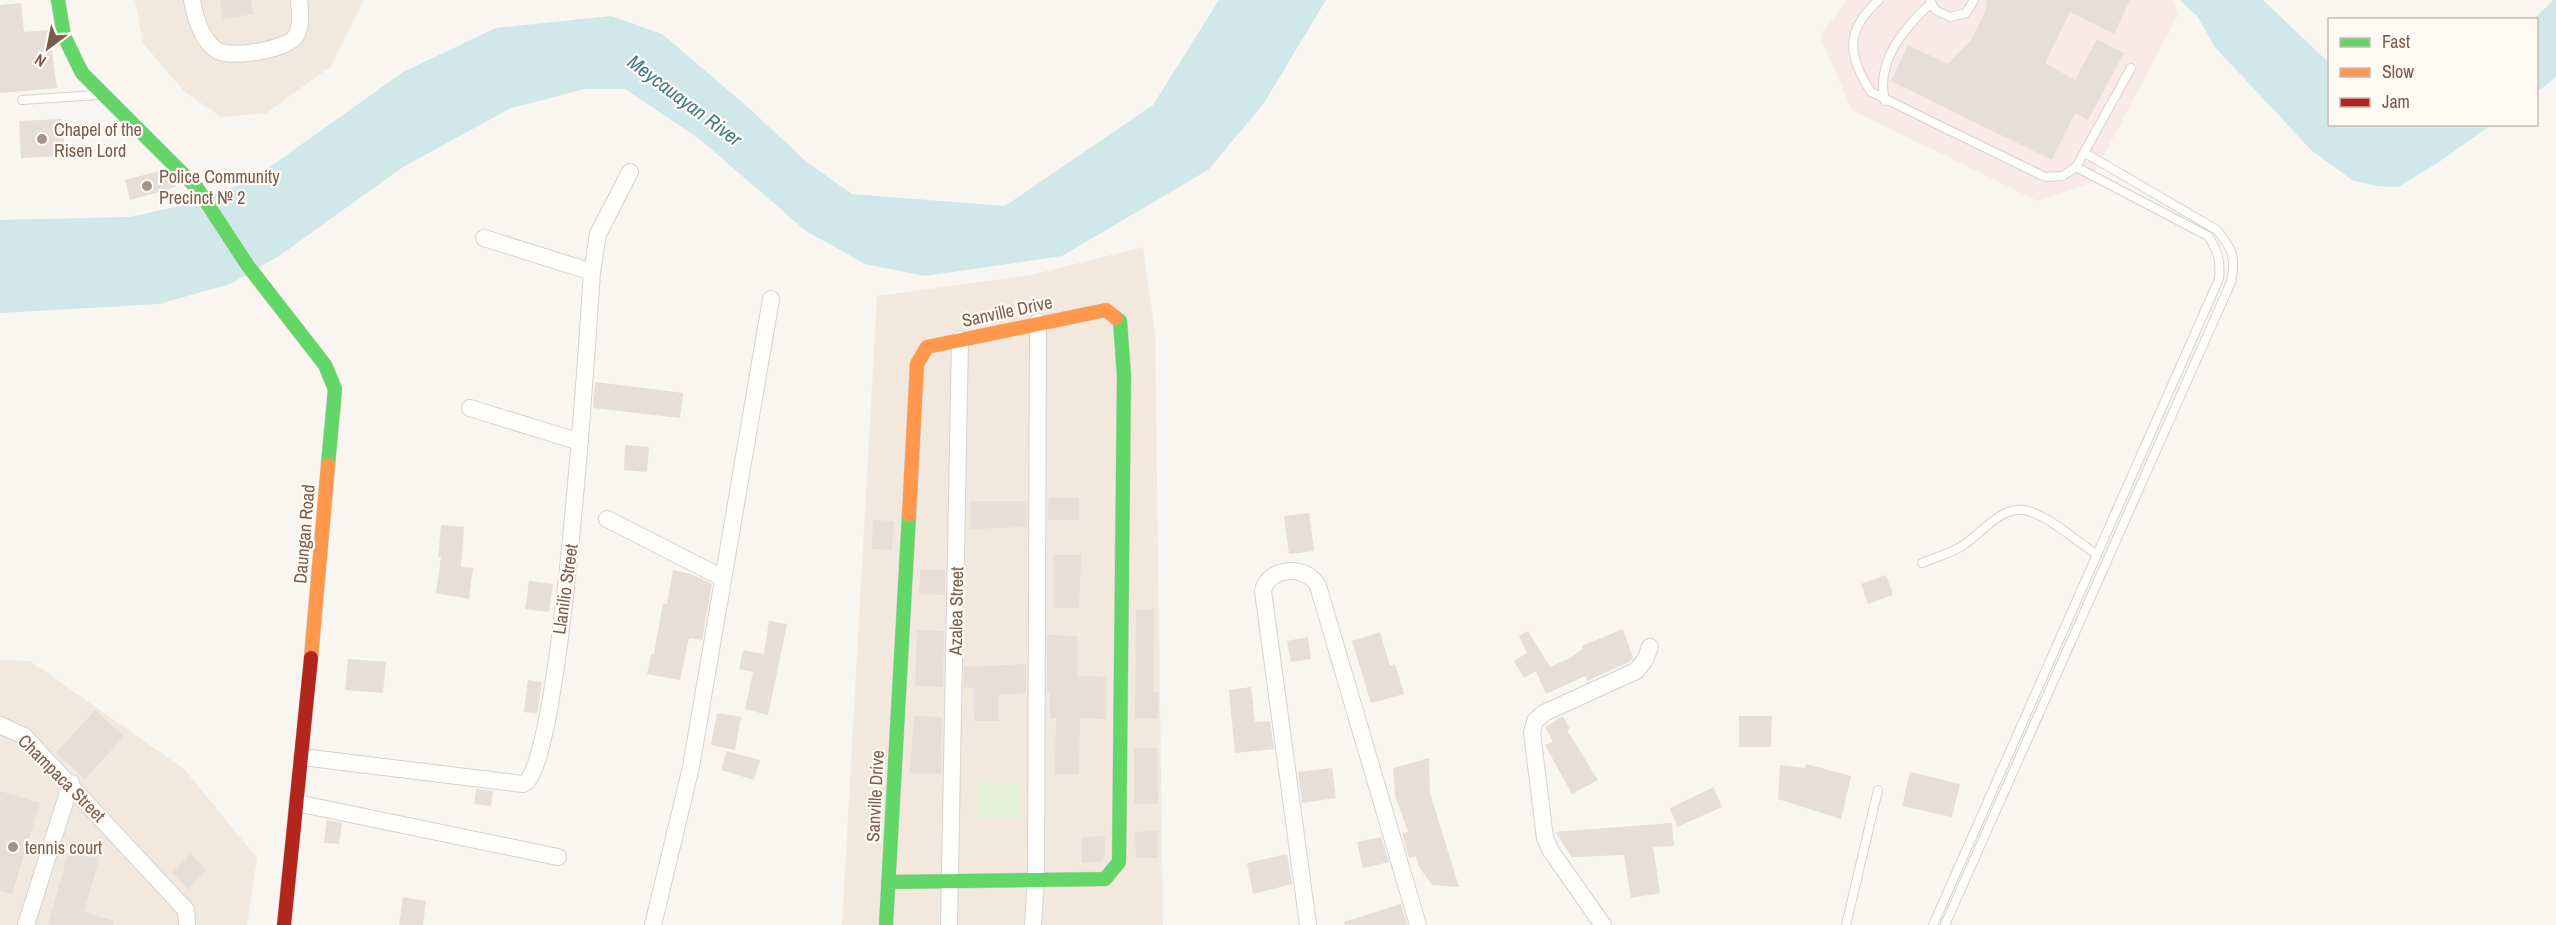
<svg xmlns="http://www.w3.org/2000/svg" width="2556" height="925" font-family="'Archivo Narrow',sans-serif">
<rect width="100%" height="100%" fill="#f9f5f0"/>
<path fill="#f2e8de" d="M135 0H364L331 66 267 113 221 117 184 91 143 43Z
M1143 247 1155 332 1163 925H842L877 296 1031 275Z
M0 660 30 661 184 769 257 858 247 925H0Z"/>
<path fill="#fae9e9" d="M1847 0H2173L2178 15 2089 183 2038 201 1852 110 1820 36Z"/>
<path fill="#e7f0db" d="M977 782 1022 783 1021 819 977 818Z"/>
<path fill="#d0e8ea" d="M1219 0H1326L1264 103 1208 170 1062 256 925 276 865 264 806 231 698 138 625 89H585L511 108 403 167 279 256 230 284 159 304 0 313V220L130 217 184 205 250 181 403 72 496 28 611 16 662 34 742 102 808 163 852 194 1005 206 1153 105Z
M2180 0H2263L2329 63 2330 124 2491 125 2439 162 2398 187 2375 186 2352 180 2311 150 2214 46 2198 17Z
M2553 0H2556V77L2537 92 2536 20 2534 19Z"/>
<path fill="#e6ded7" d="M220 0H251L253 14 223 19Z
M1987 0H2130L2114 34 2070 12 2045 63 2075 80 2097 39 2124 53 2088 120 2075 113 2052 160 1891 81 1908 45 1948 64 1972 39 1986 9Z
M21 3 24 32 49 30 57 88 0 93V5Z
M62 119 65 156 21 158 19 121Z
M160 171 176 187 130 200 125 180Z
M595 382 683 393 680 418 593 408Z
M625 445 649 447 647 472 624 470Z
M1050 497 1079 498V520H1048V501Z
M971 501H1027V527L971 529Z
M1309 513 1314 551 1289 554 1284 516Z
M873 520 894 521 892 550 872 549Z
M441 525 464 527 461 567 473 568 469 599 436 593 441 557H438Z
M1053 555H1081L1079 608H1053Z
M673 570 691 574 712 584 702 640 689 638 680 680 647 674 651 654H654L663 603 667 604Z
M920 570H945V595L919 594Z
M1886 575 1893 595 1868 604 1861 584Z
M529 581 553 584 549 612 525 609Z
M1154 609 1153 691 1159 692 1157 719 1135 718 1136 610Z
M769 621 787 624 768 715 745 709 753 672 739 669 743 650 764 654Z
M1623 629 1633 658 1629 662 1587 681 1585 676 1546 694 1536 671 1524 678 1514 661 1527 653 1519 636 1528 631 1550 667 1570 658 1583 649 1582 646Z
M917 630 944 631 943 687 915 686Z
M1380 632 1390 666 1395 664 1404 694 1371 703 1352 641Z
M1047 635 1077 636V676L1107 677 1106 719 1080 718 1079 774H1055L1056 718H1050V692H1047Z
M1308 637 1311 659 1291 662 1287 641Z
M348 659 386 662 383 693 345 690Z
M1026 664V693L998 695 999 721H974L973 688 964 687V667Z
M528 680 542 682 537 714 524 712Z
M1251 687 1255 722 1270 721 1274 749 1235 753 1229 690Z
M95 710 124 736 85 779 56 753Z
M717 713 741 717 735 750 711 745Z
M914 716 942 717 941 774 910 773Z
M1563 716 1570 729 1567 730 1598 780 1572 794 1545 745 1553 742 1545 727Z
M1739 716H1772L1771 747H1739Z
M1134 748H1157L1158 804H1134Z
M727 751 760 760 754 780 721 770Z
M1429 758 1430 793 1459 887 1432 885 1419 867 1416 856 1409 858 1402 833 1408 832 1395 795 1393 768Z
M1806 764 1851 776 1841 819 1778 799 1780 765 1805 768Z
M1332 768 1336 798 1302 803 1298 772Z
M1910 772 1960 784 1952 817 1902 806Z
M1714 787 1722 807 1677 827 1670 808Z
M476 789 493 791 491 806 474 804Z
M0 791 40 803 12 894 0 891Z
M327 820 342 823 339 844 324 843Z
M1672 823 1674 846 1653 847 1660 893 1631 898 1624 855 1572 857 1555 832Z
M1157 831 1158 858H1136L1135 832Z
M1105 836V857L1100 862 1082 863 1081 837Z
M1381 837 1389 862 1363 868 1357 842Z
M71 843 101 852 84 912 114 921V925H48Z
M191 854 206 870 188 889 172 873Z
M1287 854 1292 884 1253 894 1247 863Z
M403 897 426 901 423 925H399Z
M1401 904 1407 925H1345L1344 922Z"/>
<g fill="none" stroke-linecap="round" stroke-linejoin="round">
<defs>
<path id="lane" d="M1879 0C1845 30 1847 55 1871 92L2045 177 2063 176 2076 167 2131 68
M1930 0 1935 10 1950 17 1966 13 1974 0
M22 100 96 95
M1885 101C1875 62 1904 28 1931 3
M1922 563C1936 557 1953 553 1965 544 1983 532 2000 507 2024 510 2045 513 2078 542 2096 554
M1846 925 1878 790
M1933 925 2219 279C2221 261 2218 251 2208 236L2076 167
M1945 925 2231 282C2236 257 2233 250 2217 230L2085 153"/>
<path id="street" d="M192 0C195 17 201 38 215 49 227 60 287 50 296 36 302 25 300 13 299 0
M484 238 592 272
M470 408 580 442
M607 519 723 578
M0 725 24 736 186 910 187 925
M302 757 523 784C561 774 588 330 592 272L598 234 630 172
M297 803 558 857
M26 925 71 783
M653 925 691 767 771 299
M949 925 960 339
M1033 925 1036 880 1038 322
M1308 925 1263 591C1268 567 1306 564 1318 586L1418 925
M1603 925 1551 851 1545 838 1532 733 1535 721 1544 713 1636 671 1645 660 1650 647"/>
<path id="fast" d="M58 0 64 36 82 73 197 188 248 266 325 365 335 389 328 465
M888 882 1105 879 1119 862 1124 376 1120 321 1116 318
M886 925 909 515"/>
<path id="slow" d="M909 515 917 364 927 347 1106 310 1116 318
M311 658 328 465"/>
<path id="jam" d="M284 925 311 658"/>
</defs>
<use href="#lane" stroke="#d7d1cb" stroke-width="10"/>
<use href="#street" stroke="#d7d1cb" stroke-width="18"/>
<use href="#fast" stroke="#d9d2cb" stroke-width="15"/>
<use href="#slow" stroke="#d9d2cb" stroke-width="15"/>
<use href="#jam" stroke="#d9d2cb" stroke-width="15"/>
<use href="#lane" stroke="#fefefd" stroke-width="8"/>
<use href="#street" stroke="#fefefd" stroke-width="16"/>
<use href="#fast" stroke="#63d668" stroke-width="14"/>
<use href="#slow" stroke="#ff974d" stroke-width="14"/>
<use href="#jam" stroke="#b3261e" stroke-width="14"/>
</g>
<g fill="#a69286" stroke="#fffaf3" stroke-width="2">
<circle cx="42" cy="139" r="6"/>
<circle cx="147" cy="186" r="6"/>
<circle cx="13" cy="847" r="6"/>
</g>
<g text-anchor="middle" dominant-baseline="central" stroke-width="4.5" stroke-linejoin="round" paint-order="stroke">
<g font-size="18" fill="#7a5c4d" stroke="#fffaf3" text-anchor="start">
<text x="54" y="129">Chapel of the<tspan x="54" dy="21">Risen Lord</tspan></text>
<text x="159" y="176">Police Community<tspan x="159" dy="21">Precinct № 2</tspan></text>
<text x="25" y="847">tennis court</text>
</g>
<g font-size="18" fill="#7a5c4d" stroke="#fffaf3">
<text transform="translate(1007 311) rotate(-12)">Sanville Drive</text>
<text transform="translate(304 534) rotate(-85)">Daungan Road</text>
<text transform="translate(565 589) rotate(-82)">Llanilio Street</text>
<text transform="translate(956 611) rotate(-89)">Azalea Street</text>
<text transform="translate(62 778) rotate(45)">Champaca Street</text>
<text transform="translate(875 796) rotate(-87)">Sanville Drive</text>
</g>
<g font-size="20" font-style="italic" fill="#437c86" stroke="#fffaf3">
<text transform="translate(685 100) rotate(37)">Meycauayan River</text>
</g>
</g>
<rect x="2328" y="18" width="210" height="108" fill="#fffaf3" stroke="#cabbb1" stroke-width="1.5"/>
<rect x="2340" y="38" width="30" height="9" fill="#63d668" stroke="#cabbb1" stroke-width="1.5"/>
<text x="2382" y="48" font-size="18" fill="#7a5c4d">Fast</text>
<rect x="2340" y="68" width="30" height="9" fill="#ff974d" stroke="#cabbb1" stroke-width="1.5"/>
<text x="2382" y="78" font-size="18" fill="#7a5c4d">Slow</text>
<rect x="2340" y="98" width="30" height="9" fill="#b3261e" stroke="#cabbb1" stroke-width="1.5"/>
<text x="2382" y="108" font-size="18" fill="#7a5c4d">Jam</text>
<g transform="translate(48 48) rotate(212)" stroke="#fffaf3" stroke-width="4.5" paint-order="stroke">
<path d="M0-4.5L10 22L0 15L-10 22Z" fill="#7a5c4d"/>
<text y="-9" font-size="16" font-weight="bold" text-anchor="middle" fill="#7a5c4d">N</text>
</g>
</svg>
